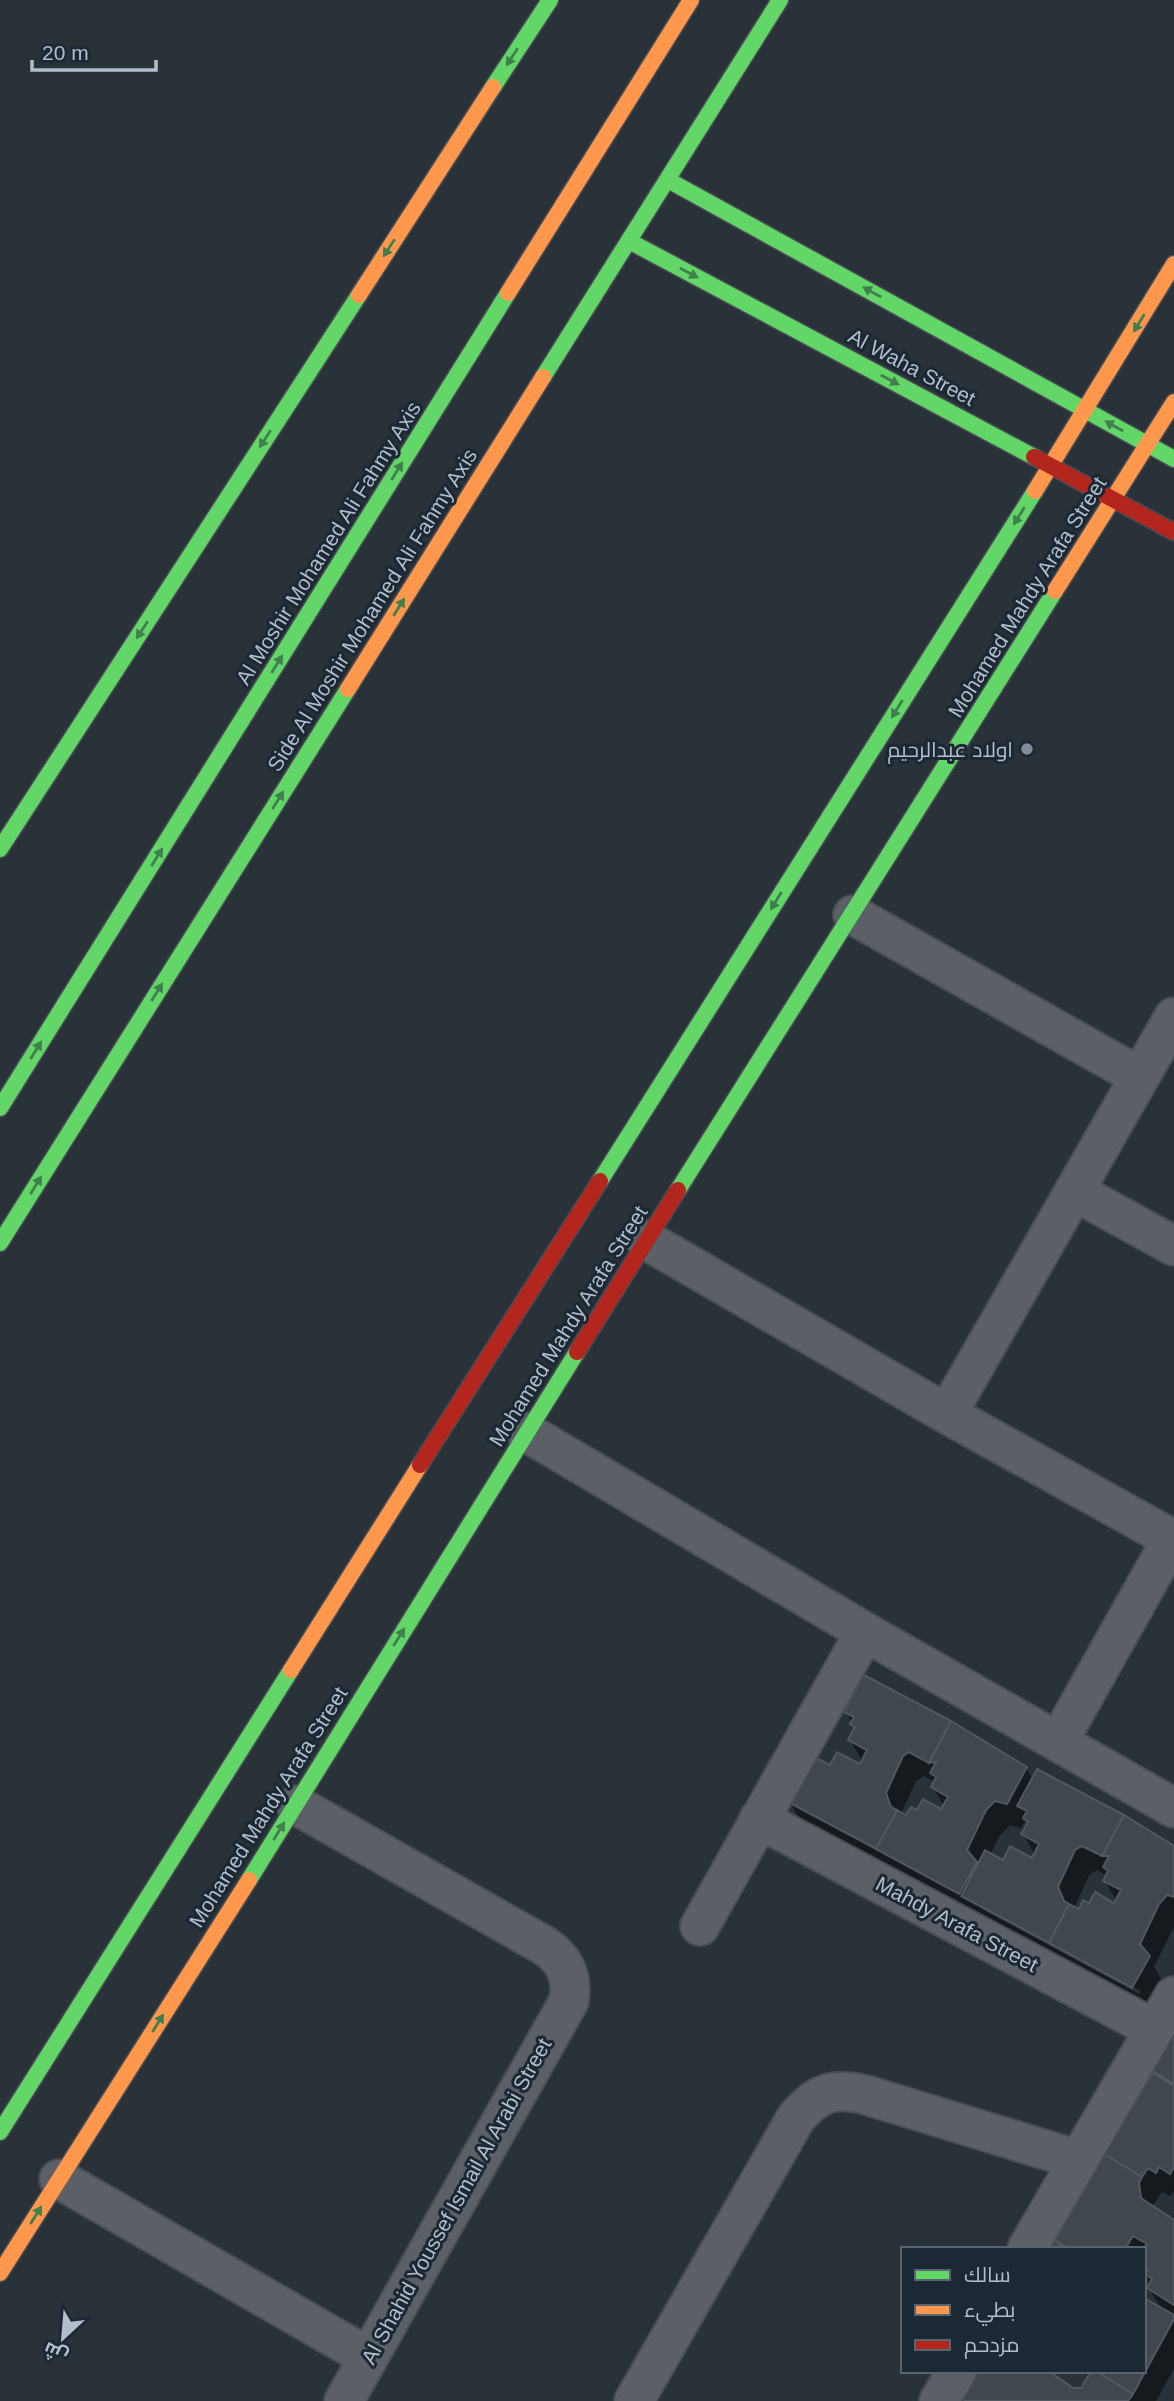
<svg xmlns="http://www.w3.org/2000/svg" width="1174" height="2401" font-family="Helvetica,Cairo,sans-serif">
<rect width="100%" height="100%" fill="#293139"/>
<path fill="#0007" fill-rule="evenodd" d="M846 1712 1026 1768 1033 1780 1174 1848V1927L1154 1967 1163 1982 1146 2012 804 1827 790 1802 831 1768 860 1766 863 1762 850 1740 856 1730ZM924 1776 935 1782 933 1787 944 1807 942 1811 917 1812 907 1817 901 1814 916 1781ZM1026 1820 1028 1824 1023 1834 1035 1855 1033 1860 1003 1862 990 1855 1000 1835 1010 1825 1021 1828ZM1097 1870 1108 1876 1105 1881 1117 1902 1115 1906 1080 1911 1074 1908 1089 1875ZM982 1905 1141 1991 1139 1994 982 1909Z
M1174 2034V2191L1170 2196 1162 2192 1152 2207 1174 2222V2369L1156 2401H955L973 2371H1053L1051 2375 1072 2390H1082L1144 2371 1162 2310 1149 2288 1151 2284 1144 2273V2249H1049L1059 2246 1054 2238 1155 2074 1152 2069Z"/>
<path fill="#40474d" stroke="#515860" stroke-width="2" d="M864 1675 951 1721 929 1763 909 1752 903 1756 886 1793 891 1807 897 1810 876 1849 788 1802 812 1756 830 1765 837 1752 860 1764 867 1750 848 1740 855 1727 850 1724 854 1717 844 1712Z
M951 1721 1027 1767 1007 1804 995 1801 986 1810 967 1850 977 1862 959 1894 876 1849 897 1810 906 1815 911 1807 917 1810 923 1799 941 1809 948 1797 931 1787 936 1777 930 1773 936 1762 929 1763Z
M1037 1769 1124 1815 1102 1856 1082 1846 1075 1850 1058 1887 1064 1901 1069 1904 1049 1943 961 1896 985 1850 1003 1860 1010 1846 1032 1858 1039 1844 1021 1834 1028 1822 1023 1818 1027 1811 1017 1806Z
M1124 1815 1174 1846V1897L1167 1895 1159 1904 1140 1944 1150 1956 1132 1988 1049 1943 1069 1904 1079 1909 1083 1900 1089 1903 1095 1892 1114 1903 1121 1890 1103 1881 1108 1871 1103 1867 1109 1856H1102Z
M1174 2031V2084L1150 2069Z
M1153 2073 1174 2086V2167L1170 2174 1159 2167 1156 2173 1148 2168 1142 2177 1104 2154Z
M1104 2154 1142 2177 1139 2183 1141 2198 1174 2220V2305L1147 2288 1152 2279 1145 2274 1148 2269 1144 2267 1143 2249 1147 2244 1133 2236 1125 2249H1070L1052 2238Z
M1052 2240 1066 2249H1047Z
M1144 2298 1174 2315V2319L1133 2394 1096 2371H1144Z
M972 2371H1049L1073 2388H1081L1091 2371H1096L1133 2394 1128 2401H953Z"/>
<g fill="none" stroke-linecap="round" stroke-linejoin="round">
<defs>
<path id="street" d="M853 915 1140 1077
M1074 1191 1174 1246
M646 1240 947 1414 1174 1540
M947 1414 1174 1017
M526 1432 865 1632 1174 1808
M1058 1742 1172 1539
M296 1805 545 1946C565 1960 573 1976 569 2001L344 2401
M759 1819 1154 2029
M700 1926 865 1632
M59 2179 368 2357
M1027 2249 1174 1996
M634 2401 796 2118C818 2092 834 2087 866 2095L1079 2160
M939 2401 957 2371"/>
<path id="fast" d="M493 87 550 0
M668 180 1174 459
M629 241 1034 457
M543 377 780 0
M0 849 359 295
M0 1108 508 293
M600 1181 1035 491
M678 1190 1055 591
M0 1243 348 689
M249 1880 577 1352
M0 2132 291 1670"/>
<path id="slow" d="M508 293 691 0
M359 295 493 87
M1035 491 1174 264
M1055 591 1174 402
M348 689 543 377
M291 1670 420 1465
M0 2273 249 1880"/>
<path id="jam" d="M1034 457 1174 532
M577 1352 678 1190
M420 1465 600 1181"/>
</defs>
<use href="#street" stroke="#484d53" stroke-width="42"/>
<use href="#fast" stroke="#484d53" stroke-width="19"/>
<use href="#slow" stroke="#484d53" stroke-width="19"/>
<use href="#jam" stroke="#484d53" stroke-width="19"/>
<use href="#street" stroke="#5a6066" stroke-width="38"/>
<use href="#fast" stroke="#63d668" stroke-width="16"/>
<use href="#slow" stroke="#ff974d" stroke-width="16"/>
<use href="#jam" stroke="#b3261e" stroke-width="16"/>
</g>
<defs><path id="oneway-solid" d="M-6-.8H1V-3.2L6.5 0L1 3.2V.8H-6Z" transform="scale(1.75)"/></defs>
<g fill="#407f4e">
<use href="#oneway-solid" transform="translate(512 57) rotate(123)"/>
<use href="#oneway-solid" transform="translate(389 248) rotate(123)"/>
<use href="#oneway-solid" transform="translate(689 273) rotate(28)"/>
<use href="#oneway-solid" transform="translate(872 292) rotate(-151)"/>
<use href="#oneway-solid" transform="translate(1139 323) rotate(121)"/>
<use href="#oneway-solid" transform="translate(890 380) rotate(28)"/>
<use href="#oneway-solid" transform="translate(1114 426) rotate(-151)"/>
<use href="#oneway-solid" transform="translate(265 439) rotate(123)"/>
<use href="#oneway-solid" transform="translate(397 471) rotate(-58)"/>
<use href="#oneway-solid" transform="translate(1019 516) rotate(122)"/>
<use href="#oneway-solid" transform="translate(399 607) rotate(-58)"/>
<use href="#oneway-solid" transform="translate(142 630) rotate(123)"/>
<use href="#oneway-solid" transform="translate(277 664) rotate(-58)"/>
<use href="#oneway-solid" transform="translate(897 709) rotate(122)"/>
<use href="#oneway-solid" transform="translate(278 800) rotate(-58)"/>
<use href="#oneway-solid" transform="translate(157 857) rotate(-58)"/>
<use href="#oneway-solid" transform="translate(776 901) rotate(122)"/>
<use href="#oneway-solid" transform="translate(157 992) rotate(-58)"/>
<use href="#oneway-solid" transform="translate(36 1050) rotate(-58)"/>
<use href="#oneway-solid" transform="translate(36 1185) rotate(-58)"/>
<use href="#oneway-solid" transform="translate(399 1637) rotate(-58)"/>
<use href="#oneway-solid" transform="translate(279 1831) rotate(-58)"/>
<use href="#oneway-solid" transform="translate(158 2023) rotate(-58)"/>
<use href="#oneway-solid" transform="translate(36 2215) rotate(-58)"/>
</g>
<circle fill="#838d97" stroke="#1c2834" stroke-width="2.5" cx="1027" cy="749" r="7"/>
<g text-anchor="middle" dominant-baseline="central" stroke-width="6" stroke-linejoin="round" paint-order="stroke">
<g font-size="21" fill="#b3beca" stroke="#1c2834">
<text transform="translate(912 367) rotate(28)">Al Waha Street</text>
<text transform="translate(328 543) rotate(-58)">Al Moshir Mohamed Ali Fahmy Axis</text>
<text transform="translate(1027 597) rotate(-58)">Mohamed Mahdy Arafa Street</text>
<text transform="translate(372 610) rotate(-58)">Side Al Moshir Mohamed Ali Fahmy Axis</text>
<text transform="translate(568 1326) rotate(-58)">Mohamed Mahdy Arafa Street</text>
<text transform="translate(268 1807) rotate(-58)">Mohamed Mahdy Arafa Street</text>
<text transform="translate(957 1924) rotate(28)">Mahdy Arafa Street</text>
<text transform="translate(456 2201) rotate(-61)">Al Shahid Youssef Ismail Al Arabi Street</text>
</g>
<g font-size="21" fill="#b3beca" stroke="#1c2834" text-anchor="end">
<text x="1013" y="749">اولاد عبدالرحيم</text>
</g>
</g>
<rect x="901" y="2247" width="245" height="126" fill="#1c2834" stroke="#586470" stroke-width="2"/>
<rect x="915" y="2270" width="35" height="10" fill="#63d668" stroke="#586470" stroke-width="2"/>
<text x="964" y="2282" font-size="21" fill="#b3beca">سالك</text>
<rect x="915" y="2305" width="35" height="10" fill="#ff974d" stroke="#586470" stroke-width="2"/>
<text x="964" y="2317" font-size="21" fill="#b3beca">بطيء</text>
<rect x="915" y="2340" width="35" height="10" fill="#b3261e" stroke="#586470" stroke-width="2"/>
<text x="964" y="2352" font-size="21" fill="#b3beca">مزدحم</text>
<g transform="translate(63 2338) rotate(206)" stroke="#1c2834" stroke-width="5" paint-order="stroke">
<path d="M0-5L12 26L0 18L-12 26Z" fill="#b3beca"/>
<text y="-10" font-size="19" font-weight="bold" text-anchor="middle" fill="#b3beca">ش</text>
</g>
<path d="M32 60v10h124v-10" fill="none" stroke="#b3beca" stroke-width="3.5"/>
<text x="42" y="60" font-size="21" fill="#b3beca" stroke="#1c2834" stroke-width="5" paint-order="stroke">20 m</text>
</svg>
